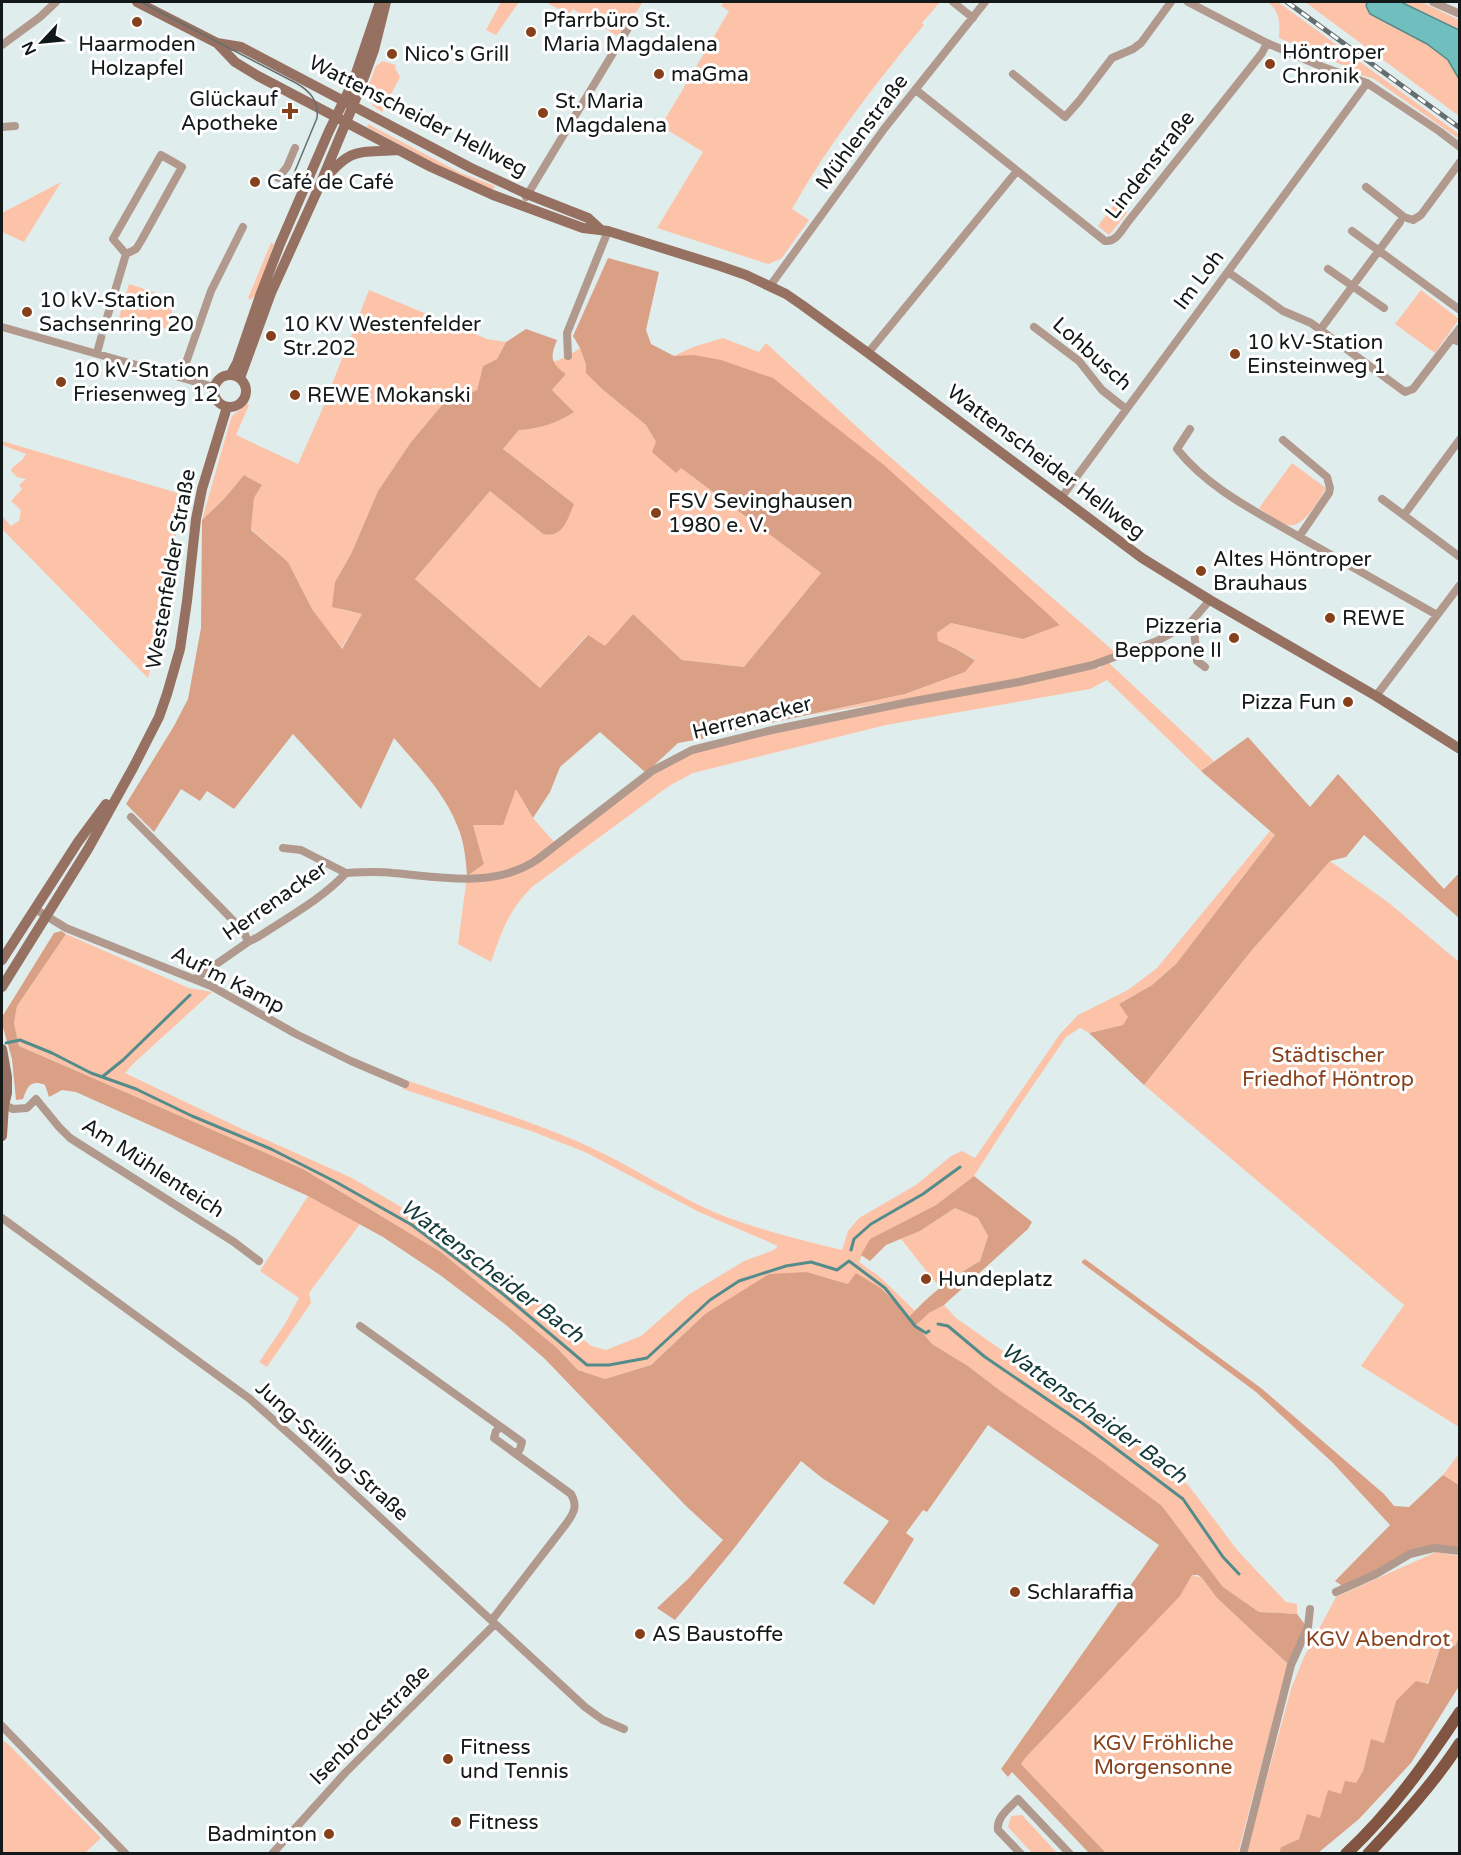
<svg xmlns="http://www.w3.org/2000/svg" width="1461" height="1855" font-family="'Varela Round',sans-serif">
<rect width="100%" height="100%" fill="#e0eded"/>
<path fill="#fdc3a9" d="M501 2H519L496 35 486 30Z
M545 2H643L619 37 573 9 569 14Z
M724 2H940L922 23 924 25C876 83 829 143 792 209L809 220 781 259 768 264 657 228 703 152 661 126 729 11 721 6Z
M1268 2H1278L1459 134V139L1374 79 1355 73 1352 69 1279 38C1280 23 1280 12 1268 2Z
M1305 2H1422L1459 20V116Z
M383 61 396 65 395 68 400 77 382 112 373 106 366 92 376 66Z
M368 124 461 173 495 186 493 190 436 164 367 127Z
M61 182 24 242 2 232V213Z
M1115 203 1127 213 1109 235 1098 226Z
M271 243 274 244 257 294 250 300 248 298Z
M129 284 175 299 167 329 162 328 159 338 150 336V333L117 324Z
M369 290 487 339 506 342 497 359 483 366 477 390 443 404 411 442 378 491 351 554 335 582 342 610 362 614 341 649 312 609 288 562 251 529 254 498 262 485 244 475 224 499 202 520 229 425 232 416 247 404 249 405 236 435 298 464 319 417Z
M1421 290 1459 319 1435 353 1395 324Z
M723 338 759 352 766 343 881 449 1116 653 1102 660 1004 683 810 715 905 694 965 672 975 659 956 649 938 641 937 633 951 623 1023 639 1060 624 674 356 693 347Z
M580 348 586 365 587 373 602 389 646 425 656 442 681 468 821 573 744 667 682 660 633 614 605 647 587 635 540 688 415 579 490 491 543 534C562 539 567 517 574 504L503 449 519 430C538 429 558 423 574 412L552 390 566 374 557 368 553 362 568 356Z
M2 441 181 494 167 608 148 678 2 529V516L11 526 19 521 21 510 11 501 22 489 19 485 26 479 17 477 11 471 12 468 22 460 26 454 2 445Z
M1292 463 1326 488C1320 499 1303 529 1288 525 1278 523 1268 514 1259 508Z
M1105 663H1109L1214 761 1201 771 1107 680 1090 689 886 725 693 773 669 786 532 887C507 913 503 929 491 962L458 944 467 876 484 863 473 825 516 788 533 818 554 842 672 762 687 755 718 745 947 697 1039 681 1096 667 1099 669Z
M1270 831 1275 835 1176 964 1152 985 1119 1004 1129 1017 1123 1025 1089 1033 1080 1028 1066 1037 1017 1109 974 1176 936 1205 870 1239 859 1262 880 1277 915 1311 909 1317 882 1289 848 1284 807 1272 705 1314 651 1365 605 1379 578 1370 556 1347 441 1252 303 1169 19 1046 14 1023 17 1006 66 934 189 988 212 992 134 1063 125 1073 242 1129 352 1178 430 1224 540 1303 591 1346 606 1350 641 1336 688 1295 744 1261 774 1250 778 1246 699 1212 585 1152 531 1131 403 1089 406 1080C468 1102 531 1120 590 1147 638 1169 682 1201 732 1219 768 1232 805 1241 842 1250L848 1231 859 1218 916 1185 951 1156 962 1151 975 1158 1060 1034 1078 1015 1128 990 1157 968Z
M1330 861 1389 903 1459 962V1427L1361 1366 1404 1305 1144 1085 1252 950Z
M308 1196 360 1224 309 1293 311 1303 267 1367 259 1362 285 1324 299 1298 260 1271Z
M955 1208 978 1218 988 1236 980 1261 949 1279 940 1288 901 1239 920 1231Z
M944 1305 956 1318 1124 1436 1164 1464 1189 1486 1238 1551 1286 1602 1297 1604V1614L1259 1612 1223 1587 1162 1506 1002 1392 968 1366 932 1344 915 1324 929 1313Z
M1459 1454V1485L1443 1475Z
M1436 1552 1459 1556V1637L1455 1646 1442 1642 1427 1684 1396 1701 1384 1743 1371 1740 1363 1771 1356 1784 1341 1794 1320 1818 1302 1830 1299 1839 1281 1847 1279 1853 1246 1854 1291 1689 1304 1657 1336 1597Z
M1192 1575 1202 1578 1217 1598 1288 1664 1238 1853H1106L1021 1764 1026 1757 1179 1596Z
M2 1740 7 1743 101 1838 85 1853H2Z
M1022 1815 1057 1853H1032L1008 1827 1011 1816Z"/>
<path fill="#d9a085" d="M608 258 659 272 646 330 651 344 674 356 694 355 721 360 773 378 884 465 1060 625 1023 639 951 623 937 633 938 641 956 649 975 660 965 672 905 694 733 731 730 726 711 733 706 738 678 743 646 773 600 732 560 767 550 792 533 818 516 789 503 825H473L484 864 467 876C466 859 464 841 457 825 444 792 417 765 394 738L361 809 293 734 234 809 207 791 200 801 181 789 154 832 126 804 174 726 188 699 201 628 202 520 224 499 244 475 262 485 254 498 251 530 288 562 312 609 342 649 362 614 332 607 335 582 351 554 378 491 411 442 443 404 477 390 483 366 497 359 506 342 526 329 557 340C550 357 550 363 566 374L552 390 574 412C558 423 539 429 519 430L503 449 574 504C568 518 563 539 543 534L490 491 415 579 540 688 588 635 605 646 633 614 682 660 744 667 821 573 681 468 676 473 652 452 656 442 646 425 602 389 586 373V365L580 348 573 336Z
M1248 737 1310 807 1338 774 1444 889 1459 873V918L1364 835 1346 857 1330 861 1252 950 1144 1085 1089 1033 1123 1025 1128 1017 1119 1004 1152 985 1176 964 1275 835 1201 771Z
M61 931 66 934 17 1006 14 1023 19 1046 303 1169 441 1252 556 1347 578 1370 605 1379 651 1365 705 1314 769 1274 807 1272 848 1284 856 1273 882 1289 909 1317C931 1293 952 1277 980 1261L988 1236 978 1218 955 1208 920 1231 886 1245 870 1261 861 1255 870 1239 936 1205 974 1176 1032 1222 1028 1229 944 1305 929 1313 916 1325 932 1344 968 1366 1002 1392 1095 1456 1162 1506 1223 1587 1259 1612 1297 1614 1307 1627 1288 1664 1217 1598 1202 1578 1198 1575H1192L1180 1596 1026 1757 1021 1764 1106 1853H1089L1012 1772 1008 1777 1001 1769 1159 1545 988 1425 927 1512 923 1510 906 1533 914 1539 874 1605 843 1583 889 1521 822 1478 801 1461 732 1551 675 1620 657 1608 688 1579 723 1540 686 1506 545 1359 506 1325 440 1275 383 1237 308 1196 76 1092 62 1090 49 1097 45 1085C30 1079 27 1088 23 1099L16 1100 12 1059 2 1024V1017L54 933Z
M1085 1259 1261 1388 1384 1494 1394 1506 1409 1507 1443 1475 1459 1485V1548L1404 1555 1344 1587 1335 1581 1390 1525 1333 1463 1256 1392 1082 1263V1261Z
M1459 1637V1686L1411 1763 1359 1819 1318 1853H1279L1281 1847 1299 1839 1307 1814 1320 1818 1328 1790 1341 1794 1345 1781 1356 1783 1363 1771 1371 1739 1384 1743 1396 1701 1416 1681 1428 1684 1442 1642 1455 1646Z"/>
<path fill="#70bebd" stroke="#548c8c" stroke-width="1.5" d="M1367 2H1401L1459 30V79L1448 60 1427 44 1370 14 1366 6Z"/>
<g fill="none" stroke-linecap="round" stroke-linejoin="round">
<path stroke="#548c8c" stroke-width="3" d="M6 1043 20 1040 52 1053 91 1073 136 1089 192 1116 271 1149 336 1182 412 1225 503 1294 587 1365H609L647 1358 710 1300 739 1281 786 1266 811 1262 837 1270 849 1261 885 1288 915 1326 926 1333 929 1331
M102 1077 123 1060 190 995
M851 1250 854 1239 871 1224 923 1194 960 1167
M938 1324 948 1326 985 1357 1082 1423 1183 1499 1223 1557 1239 1574"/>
<path stroke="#c1cdcd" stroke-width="8" stroke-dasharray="8 4" stroke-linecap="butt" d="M101 338 106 321"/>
<path stroke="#b2998d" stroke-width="8" d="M953 2 973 18
M1188 2 1267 43 1323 67 1367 83 1439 131 1460 147
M1433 2 1460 14
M2 45 40 17 56 2
M1013 74 1065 117 1080 100 1112 58 1133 49 1141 43 1171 2
M916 90 1105 241C1116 242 1121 231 1127 223L1262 53 1267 43
M2 127 15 126
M278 178 287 167 295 148
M1366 187 1404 217 1413 220 1421 215 1460 162
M526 197 630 25
M1352 231 1460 310
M1328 269 1384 308
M1228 272 1283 311 1311 323 1405 392 1413 389 1460 328
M770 286 884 129 985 2
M106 321 126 254 136 249 141 241 182 167 161 155 113 239 126 254
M2 327 214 387
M1034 327 1079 361 1102 390 1126 409
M1320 330 1400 222
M1451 339 1460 342
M97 353 101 338
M868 353 1017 171
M568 356 567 333 608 231
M181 377 211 291 243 227
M1190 429 1177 449C1208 488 1253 510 1296 535 1343 562 1390 588 1437 615
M1283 440 1327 477 1330 488 1329 493 1299 537
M1061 498 1367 83
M1382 499 1460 557
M1404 515 1460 439
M1190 623 1194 629 1197 661 1205 667
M1376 696 1460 585
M131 817 222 909 244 932 248 942
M283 848 301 850 346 873
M35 909 66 928 211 986 296 1034 351 1061 405 1084
M195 979 248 942 258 937C288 917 322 899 346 873 362 872 377 871 393 873 441 877 495 889 538 859L652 771 692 750 772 730 909 702 1019 682 1093 665 1157 641 1190 623 1210 600
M4 1105 13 1109 27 1108 36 1099 59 1127 70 1138 234 1242 259 1261
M2 1218 250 1399 305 1448 585 1707 603 1720 624 1729
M360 1326 522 1442 520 1449 516 1454
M1336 1592 1376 1574 1410 1554 1434 1548 1460 1551
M492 1620 566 1524C574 1513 578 1506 571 1494L494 1438 496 1431 501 1427
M2 1726 126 1854
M272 1854 345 1773 495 1624
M1021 1854 998 1830C996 1817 1010 1808 1018 1799L1070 1854
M1243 1854 1291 1665 1308 1627 1310 1609"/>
<path stroke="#967161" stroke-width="10" d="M137 2 217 43 235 62 258 76 431 167 493 195 583 228 608 231 720 266 746 275 786 294 802 305 868 353 1142 558 1210 600 1376 696 1460 749
M217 43 241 47 471 168 527 194 588 218 600 229
M324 180C352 146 358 153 399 150
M231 374 237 363 261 293 280 244 329 131 353 82 380 2
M214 391a16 16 0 1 1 32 0a16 16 0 1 1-32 0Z
M240 378 271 293 319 187 359 91 374 50 386 2
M2 960 78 842 106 804
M2 987 88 849 133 768 159 717 167 694 180 649 187 601 196 519 202 489 227 407
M2 1049 7 1077V1093L4 1105 2 1136"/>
<path stroke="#815541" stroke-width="12" d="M1346 1854C1391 1812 1426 1763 1460 1712
M1368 1854C1401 1819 1434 1783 1460 1743"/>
<path stroke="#656e6e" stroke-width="1.5" d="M141 2 296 83C310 91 319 101 317 118L290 183"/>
<defs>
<path id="rail" d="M1287 2 1460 128"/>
</defs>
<use href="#rail" stroke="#656e6e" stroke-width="5"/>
<use href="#rail" stroke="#fff" stroke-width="3" stroke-dasharray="9" stroke-linecap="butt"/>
</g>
<g fill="#86401b" stroke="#fff" stroke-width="2">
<circle cx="137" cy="22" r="6"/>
<circle cx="531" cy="32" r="6"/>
<circle cx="392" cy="54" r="6"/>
<circle cx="1270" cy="64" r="6"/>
<circle cx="659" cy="74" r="6"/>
<path d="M287 102h6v6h6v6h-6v6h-6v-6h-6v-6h6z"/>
<circle cx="543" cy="113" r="6"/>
<circle cx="255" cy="182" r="6"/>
<circle cx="27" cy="312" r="6"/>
<circle cx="271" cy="336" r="6"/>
<circle cx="1235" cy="354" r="6"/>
<circle cx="61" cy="382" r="6"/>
<circle cx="295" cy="395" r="6"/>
<circle cx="656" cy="513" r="6"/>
<circle cx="1201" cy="571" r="6"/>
<circle cx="1330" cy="618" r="6"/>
<circle cx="1234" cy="638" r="6"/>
<circle cx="1348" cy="702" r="6"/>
<circle cx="926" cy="1279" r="6"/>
<circle cx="1015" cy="1592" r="6"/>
<circle cx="640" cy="1634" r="6"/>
<circle cx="448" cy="1759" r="6"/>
<circle cx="456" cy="1822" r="6"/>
<circle cx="329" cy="1834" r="6"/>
</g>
<g text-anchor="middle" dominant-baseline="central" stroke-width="6" stroke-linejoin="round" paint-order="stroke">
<g font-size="21" fill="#131818" stroke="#fff" text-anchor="start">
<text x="543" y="20">Pfarrbüro St.<tspan x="543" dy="24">Maria Magdalena</tspan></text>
<text x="137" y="44" text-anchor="middle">Haarmoden<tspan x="137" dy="24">Holzapfel</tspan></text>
<text x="1282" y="52">Höntroper<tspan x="1282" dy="24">Chronik</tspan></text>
<text x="404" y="54">Nico's Grill</text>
<text x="671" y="74">maGma</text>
<text x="278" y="99" text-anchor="end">Glückauf<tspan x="278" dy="24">Apotheke</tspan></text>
<text x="555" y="101">St. Maria<tspan x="555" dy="24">Magdalena</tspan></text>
<text x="267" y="182">Café de Café</text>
<text x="39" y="300">10 kV-Station<tspan x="39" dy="24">Sachsenring 20</tspan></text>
<text x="283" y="324">10 KV Westenfelder<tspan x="283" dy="24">Str.202</tspan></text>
<text x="1247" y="342">10 kV-Station<tspan x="1247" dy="24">Einsteinweg 1</tspan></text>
<text x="73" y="370">10 kV-Station<tspan x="73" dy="24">Friesenweg 12</tspan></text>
<text x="307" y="395">REWE Mokanski</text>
<text x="668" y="501">FSV Sevinghausen<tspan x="668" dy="24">1980 e. V.</tspan></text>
<text x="1213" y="559">Altes Höntroper<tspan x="1213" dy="24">Brauhaus</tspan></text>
<text x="1342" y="618">REWE</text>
<text x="1222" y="626" text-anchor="end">Pizzeria<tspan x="1222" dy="24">Beppone II</tspan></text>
<text x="1336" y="702" text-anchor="end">Pizza Fun</text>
<text x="938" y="1279">Hundeplatz</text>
<text x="1027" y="1592">Schlaraffia</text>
<text x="652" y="1634">AS Baustoffe</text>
<text x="460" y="1747">Fitness<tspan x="460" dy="24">und Tennis</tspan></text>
<text x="468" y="1822">Fitness</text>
<text x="317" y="1834" text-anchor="end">Badminton</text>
</g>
<g font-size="21" fill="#131818" stroke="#fff">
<text transform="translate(418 116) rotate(27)">Wattenscheider Hellweg</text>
<text transform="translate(862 132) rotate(-53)">Mühlenstraße</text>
<text transform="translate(1150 165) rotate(-52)">Lindenstraße</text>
<text transform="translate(1199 280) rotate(-53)">Im Loh</text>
<text transform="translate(1092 354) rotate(42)">Lohbusch</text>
<text transform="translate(1046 462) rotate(37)">Wattenscheider Hellweg</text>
<text transform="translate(171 569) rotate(-80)">Westenfelder Straße</text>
<text transform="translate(752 718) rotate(-14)">Herrenacker</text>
<text transform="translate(275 901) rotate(-35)">Herrenacker</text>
<text transform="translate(228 980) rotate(27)">Auf'm Kamp</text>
<text transform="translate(153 1168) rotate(33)">Am Mühlenteich</text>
<text transform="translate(332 1451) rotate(42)">Jung-Stilling-Straße</text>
<text transform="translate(370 1725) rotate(-45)">Isenbrockstraße</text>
</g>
<g font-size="21" fill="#87411c" stroke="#fff">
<text x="1328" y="1055">Städtischer<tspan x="1328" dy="24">Friedhof Höntrop</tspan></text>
<text x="1378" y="1639">KGV Abendrot</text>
<text x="1163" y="1743">KGV Fröhliche<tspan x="1163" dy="24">Morgensonne</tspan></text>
</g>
<g font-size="22" font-style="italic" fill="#133939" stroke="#fff">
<text transform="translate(492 1271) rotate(37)">Wattenscheider Bach</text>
<text transform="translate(1094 1413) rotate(36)">Wattenscheider Bach</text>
</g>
</g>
<rect width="1461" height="1855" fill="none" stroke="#131818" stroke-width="6"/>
<g transform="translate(42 42) rotate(244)" stroke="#ffffff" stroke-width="4.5" paint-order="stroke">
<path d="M0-4.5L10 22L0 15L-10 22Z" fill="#131818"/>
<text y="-9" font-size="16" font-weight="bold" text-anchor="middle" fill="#131818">N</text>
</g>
</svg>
